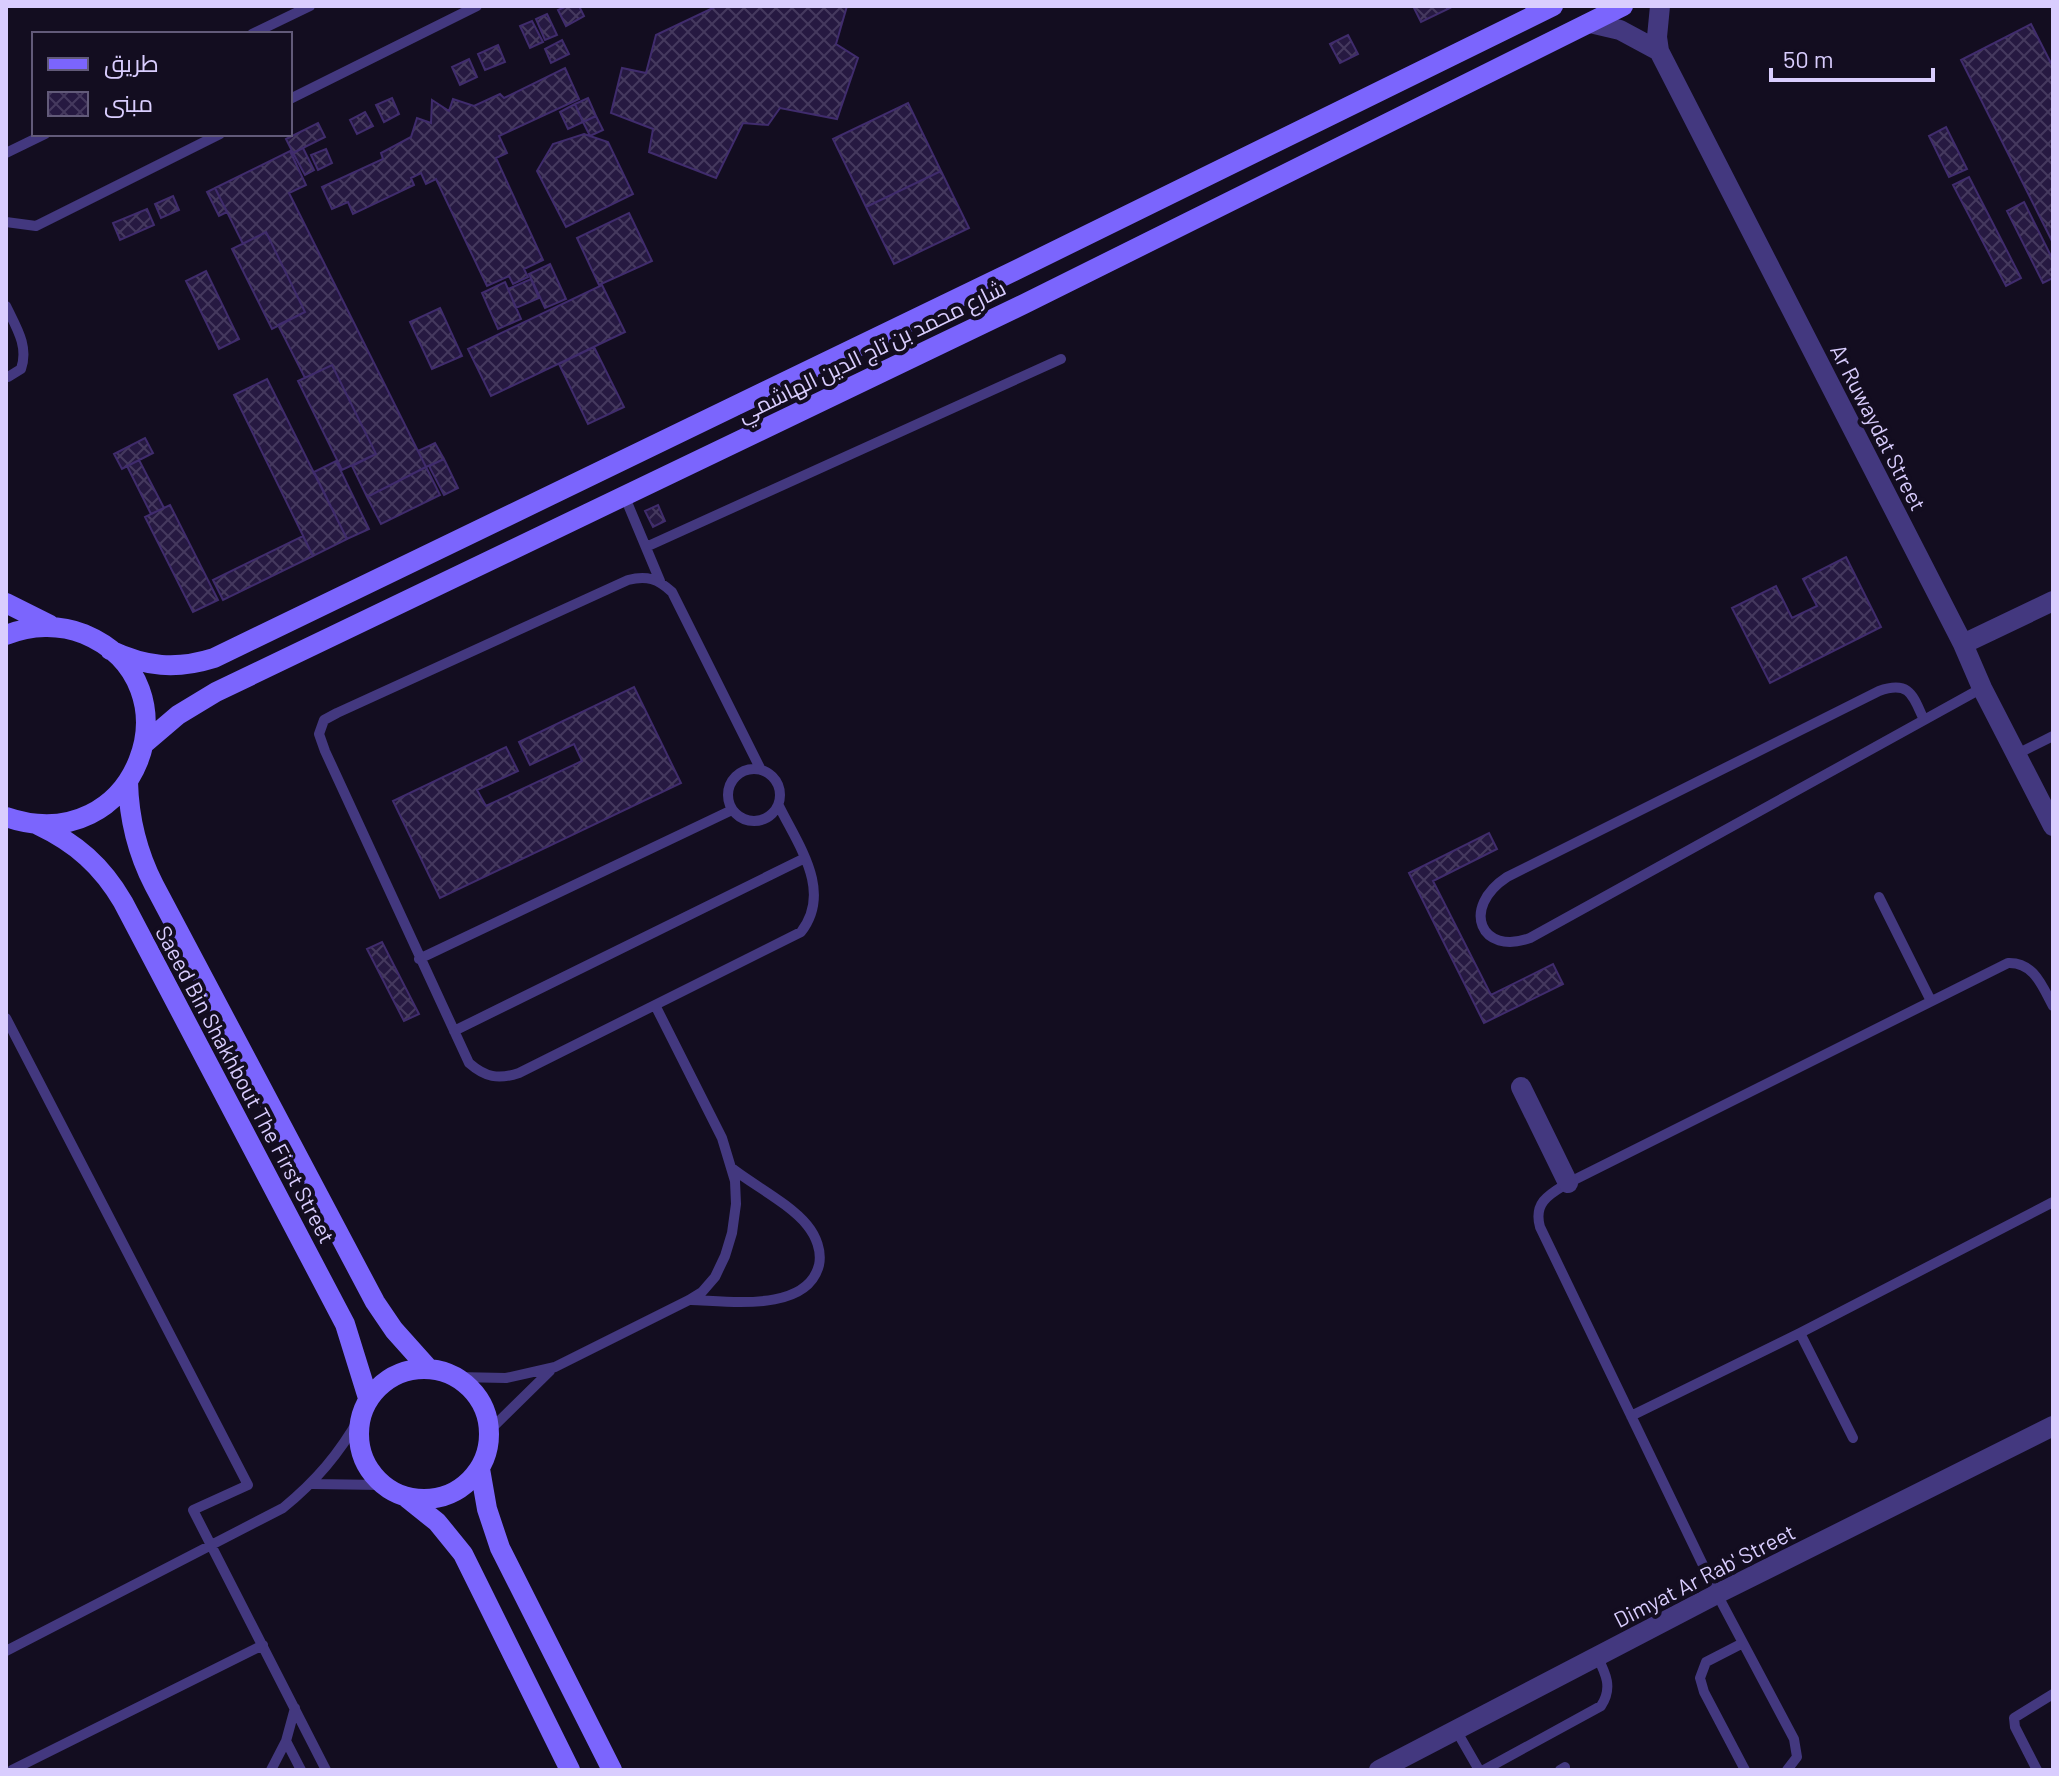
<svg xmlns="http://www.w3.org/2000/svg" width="2059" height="1776" font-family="Barlow,Cairo,sans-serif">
<defs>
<pattern id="building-cross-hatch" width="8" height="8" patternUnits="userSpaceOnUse" patternTransform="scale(2)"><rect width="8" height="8" fill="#261941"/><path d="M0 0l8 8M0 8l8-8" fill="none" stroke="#45395e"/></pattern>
</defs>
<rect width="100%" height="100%" fill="#130d20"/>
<path fill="url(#building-cross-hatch)" stroke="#402c6d" stroke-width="2" d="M567 6H579L584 16 566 26 558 10Z
M717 6H847L836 44 858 58 837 119 780 108 768 125 743 123 716 178 649 152 653 129 611 113 622 68 646 73 656 35Z
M1413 6H1448L1450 8 1421 22Z
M547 14 557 35 545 40 536 19Z
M532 21 543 42 530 48 520 26Z
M2031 24 2053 67V243L1961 60Z
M1348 35 1358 54 1340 63 1330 44Z
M562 40 569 54 551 63 545 49Z
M498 45 505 62 485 70 478 54Z
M469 59 477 77 460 85 452 67Z
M565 68 579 99 499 136 507 153 496 158 543 260 524 269 528 277 513 284 509 276 487 286 436 179 426 184 421 173 411 178 414 185 353 214 348 202 332 209 322 187 383 159 381 153 411 137 417 118 431 123 432 100 449 111 453 99 474 106 500 94 504 98Z
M392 98 399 114 384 122 376 105Z
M588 98 596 116 583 122 575 104Z
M908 103 941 171 866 207 833 139Z
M575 104 583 122 568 129 560 112Z
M365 112 373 126 357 134 350 120Z
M596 116 603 130 590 136 583 122Z
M318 123 325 137 293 153 286 139Z
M1946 127 1967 169 1949 177 1929 136Z
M584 134 608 142 633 194 566 227 537 171 553 144Z
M303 148 314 170 305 175 293 153Z
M326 149 332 163 318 170 311 155Z
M290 151 306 185 289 193 426 467 367 497 352 466 376 454 332 365 305 378 278 325 305 312 266 232 243 244 215 188Z
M941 171 969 228 894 264 866 207Z
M1969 177 2021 278 2006 286 1953 185Z
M215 188 227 212 219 216 207 192Z
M173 196 179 210 161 218 155 204Z
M2024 202 2053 260V278L2043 283 2007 211Z
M147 209 154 225 120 240 113 223Z
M629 213 652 261 599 285 577 238Z
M266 232 305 312 272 329 232 249Z
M550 264 566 299 545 308 529 274Z
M206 271 239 339 219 349 186 281Z
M531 279 539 298 516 308 508 289Z
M505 282 521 319 498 329 482 293Z
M602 285 625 332 491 396 468 349Z
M440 308 462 356 432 369 410 322Z
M594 347 624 407 588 424 559 364Z
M332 365 376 454 342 470 298 381Z
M267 379 347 539 313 556 234 395Z
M145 438 153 453 122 469 114 454Z
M435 443 444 459 426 467 418 451Z
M444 459 458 488 444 495 429 466Z
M139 460 164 508 151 514 127 466Z
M336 461 369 529 347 539 314 472Z
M426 467 440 495 381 524 367 497Z
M170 505 218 600 193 612 145 517Z
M658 505 665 521 653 527 645 511Z
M303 536 313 556 223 600 213 580Z
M1846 557 1881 627 1770 683 1732 608 1776 586 1792 618 1817 606 1803 579Z
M634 687 681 783 440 898 393 801 506 747 518 771 477 790 486 806 582 761 574 744 530 765 519 742Z
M1489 833 1497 849 1433 881 1491 995 1553 964 1563 984 1484 1023 1409 873Z
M382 942 419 1014 404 1021 367 949Z"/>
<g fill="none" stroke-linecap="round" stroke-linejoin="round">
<path stroke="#43387f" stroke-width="10" d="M252 34 310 6
M290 99 477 6
M6 153 45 134
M6 222 36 226 220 134
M6 306C16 327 29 346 21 369L8 377
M624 495 660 581
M646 547 1061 359
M1924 720C1913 696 1910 680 1879 691L1507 877C1460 908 1481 956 1530 938L1982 688
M2017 754 2053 736
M728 795a26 26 0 1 1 52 0a26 26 0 1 1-52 0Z
M761 770 672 592C658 579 647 575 628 580L337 713 324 720 319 734 325 751 469 1063C485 1077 498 1080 519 1073L801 932C833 891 798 845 779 806
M1879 897 1931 1001
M419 959 732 810
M6 1018 248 1485 193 1510 326 1770
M454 1031 805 858
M691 1300C728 1301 807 1313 819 1265 822 1251 816 1236 807 1225 790 1204 755 1186 733 1169
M1800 1333 1853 1438
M456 1377 506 1378 555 1367 689 1300 702 1292 715 1277 725 1256 732 1233 736 1204 735 1181 722 1138 655 1005
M1631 1416 1800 1333 2053 1202
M489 1431 550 1371
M312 1484 383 1485
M1743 1643 1706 1662 1700 1678 1704 1692 1745 1770
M6 1651 283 1508C316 1481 339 1454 360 1417
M1456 1730 1479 1770
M286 1741 301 1770
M12 1770 263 1645
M271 1770 286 1741 295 1708
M1484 1770 1601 1706C1613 1688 1606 1674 1597 1656
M1560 1770 1565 1767
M1787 1770 1797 1757 1794 1739 1717 1594 1540 1227C1533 1202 1550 1194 1568 1183L2008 963C2034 962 2042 986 2053 1006
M2037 1770 2015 1727 2014 1718 2053 1694"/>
<path stroke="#43387f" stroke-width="20" d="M1660 6 1657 37 1659 51 1963 644 1982 688 2053 826
M1590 23 1620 30 1659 51
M1963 644 2053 601
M1521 1087 1568 1183
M1379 1770 1717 1594 2053 1426"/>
<path stroke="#7b65fd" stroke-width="20" d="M6 603 50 625
M6 635C31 625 59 624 84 634 202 683 137 862 6 817
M110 650C146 667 176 670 214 658L1010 273 1553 6
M144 744 178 715 216 692 1024 304 1623 6
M128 782C129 819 137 852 154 885L375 1302 394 1330 428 1368
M38 825C76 843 102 866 123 902L345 1324 368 1398
M359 1434a65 65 0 1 1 130 0a65 65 0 1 1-130 0Z
M480 1469 487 1509 500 1548 612 1770
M407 1498 437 1522 463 1554 570 1770"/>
</g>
<g text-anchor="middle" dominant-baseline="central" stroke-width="8" stroke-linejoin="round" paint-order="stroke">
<g font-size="22" fill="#d9cdfe" stroke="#130d20">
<text transform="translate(871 350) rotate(-26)">شارع محمد بن تاج الدين الهاشمي</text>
<text transform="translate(1879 427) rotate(63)">Ar Ruwaydat Street</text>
<text transform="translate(246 1084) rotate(62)">Saeed Bin Shakhbout The First Street</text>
<text transform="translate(1704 1575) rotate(-27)">Dimyat Ar Rab' Street</text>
</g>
</g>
<rect width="2059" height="1776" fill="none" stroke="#d9cdfe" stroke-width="16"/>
<rect x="32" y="32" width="260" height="104" fill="#130d20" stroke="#625a79" stroke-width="2"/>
<rect x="48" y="58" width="40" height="12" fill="#7b65fd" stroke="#625a79" stroke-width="2"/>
<text x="104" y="72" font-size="24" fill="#d9cdfe">طريق</text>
<rect x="48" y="92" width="40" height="24" fill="url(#building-cross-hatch)" stroke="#625a79" stroke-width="2"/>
<text x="104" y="112" font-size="24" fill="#d9cdfe">مبنى</text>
<path d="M1771 68v12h162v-12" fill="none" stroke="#d9cdfe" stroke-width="4"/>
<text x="1783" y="68" font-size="24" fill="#d9cdfe" stroke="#130d20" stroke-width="6" paint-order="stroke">50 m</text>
</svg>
